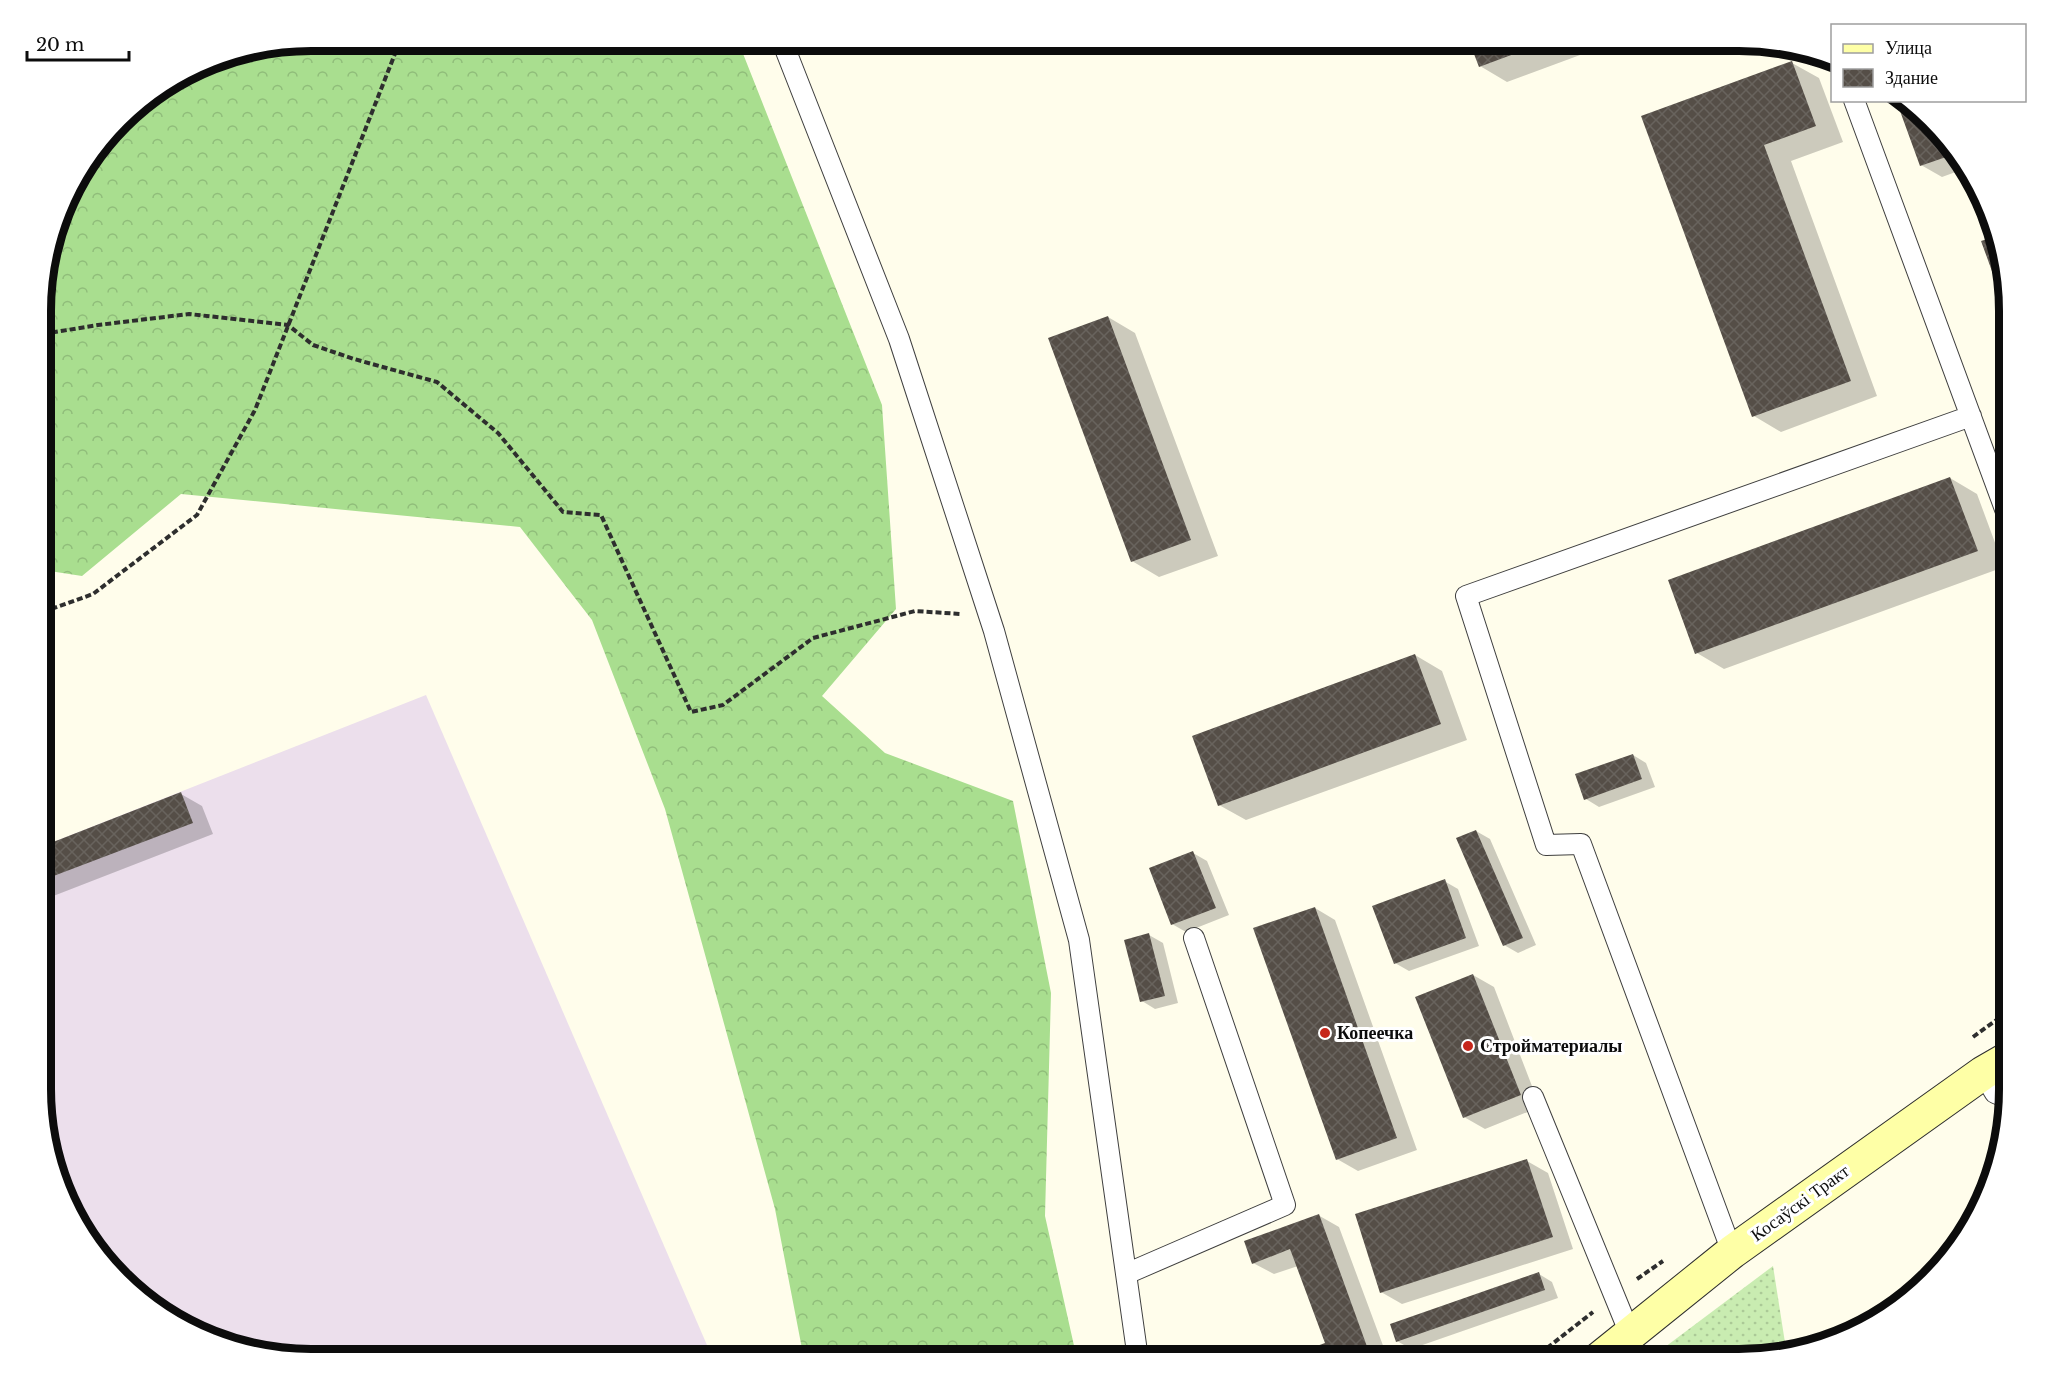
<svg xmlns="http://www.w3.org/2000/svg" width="2050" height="1400" font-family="'Libre Baskerville',serif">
<defs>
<pattern id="grass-dots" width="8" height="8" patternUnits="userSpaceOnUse" patternTransform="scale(1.5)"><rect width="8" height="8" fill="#c9ecb1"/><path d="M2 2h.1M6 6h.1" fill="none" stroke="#abc997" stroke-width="1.8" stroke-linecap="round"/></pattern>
<pattern id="forest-crowns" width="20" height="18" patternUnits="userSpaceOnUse" patternTransform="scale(1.5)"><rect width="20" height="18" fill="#a9de8f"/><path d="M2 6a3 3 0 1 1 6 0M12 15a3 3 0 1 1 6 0" fill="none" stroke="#90bd7a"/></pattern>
<pattern id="building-cross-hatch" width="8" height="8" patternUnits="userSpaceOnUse" patternTransform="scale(1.5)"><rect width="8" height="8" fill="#554e47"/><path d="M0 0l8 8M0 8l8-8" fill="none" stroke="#68635d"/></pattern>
</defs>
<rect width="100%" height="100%" fill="#fffdeb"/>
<path fill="#ecdfec" d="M426 695 713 1359H293L223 1345 146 1304 77 1225 43 1124V846Z"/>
<path fill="url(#grass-dots)" d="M1773 1266 1786 1349 1740 1359H1649Z"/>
<path fill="url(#forest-crowns)" d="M311 41H738L882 405 896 609 822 696 885 753 1013 801 1051 993 1045 1216 1077 1359H804L775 1209 665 809 592 620 520 527 181 494 82 576 43 570V276L69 191 132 108 208 61Z"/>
<path fill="#0003" d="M1471 41H1618L1507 82 1480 66Z
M1792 63 1819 78 1843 142 1791 161 1877 396 1781 432 1754 416 1643 117Z
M1907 100 1964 169 1942 177 1921 165Z
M1108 317 1135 333 1218 556 1159 577 1132 561Z
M1950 478 1977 494 2004 567 1724 669 1697 653Z
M1415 655 1442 671 1467 740 1246 820 1219 805Z
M1633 755 1646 763 1655 787 1599 807 1586 799Z
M181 794 202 806 213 834 43 900V847Z
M1476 831 1490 839 1536 945 1518 953 1504 945Z
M1193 853 1207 861 1229 915 1186 932 1172 924Z
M1444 881 1458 889 1479 946 1409 971 1395 963Z
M1315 908 1335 920 1417 1150 1358 1171 1337 1159Z
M1149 935 1163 943 1178 1003 1155 1009 1142 1001Z
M1473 975 1494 987 1540 1107 1485 1129 1464 1117Z
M1527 1161 1548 1173 1573 1249 1402 1304 1381 1292Z
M1318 1215 1339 1227 1388 1359H1285L1327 1344 1298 1266 1274 1274 1253 1263Z
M1539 1274 1552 1282 1558 1298 1411 1349 1397 1341Z"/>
<path fill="url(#building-cross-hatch)" d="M1469 41H1549L1479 67Z
M1792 61 1816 126 1764 145 1851 381 1752 417 1641 116Z
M1896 100H1907L1952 155 1920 166Z
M1994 237 2009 293V318L1981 241Z
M1108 316 1191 540 1131 562 1048 338Z
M1950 477 1978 551 1695 654 1668 580Z
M1415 654 1441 724 1218 806 1192 736Z
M1633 754 1642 779 1584 800 1575 774Z
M181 792 193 823 43 880V846Z
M1476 830 1523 938 1503 946 1456 838Z
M1193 851 1216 908 1171 925 1149 868Z
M1445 879 1466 938 1394 964 1372 906Z
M1315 907 1397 1138 1336 1160 1253 928Z
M1149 933 1165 996 1140 1002 1124 940Z
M1473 974 1521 1095 1463 1118 1415 997Z
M1527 1159 1553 1237 1380 1293 1355 1214Z
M1319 1214 1369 1352 1349 1359H1281L1325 1343 1290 1249 1252 1264 1244 1241Z
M1539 1272 1545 1290 1396 1342 1390 1324Z"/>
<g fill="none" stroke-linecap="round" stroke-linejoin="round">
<defs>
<path id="service" d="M782 41 899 339 994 631 1079 940 1138 1359
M1854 100 2009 520
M1983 1073 1995 1093 2009 1099
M1533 1097 1630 1334
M1732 1252 1581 844 1546 845 1466 596 1971 416
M1126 1274 1285 1205 1194 938"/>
<path id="secondary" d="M1599 1359 1732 1252 1983 1073 2009 1058"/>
</defs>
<use href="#service" stroke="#3f3f3f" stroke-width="22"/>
<use href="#secondary" stroke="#2e2e2e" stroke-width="35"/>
<path stroke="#2e2e2e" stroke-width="4" stroke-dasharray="6 3" stroke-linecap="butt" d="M43 334 98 325 189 314 288 325 313 345 354 359 437 382 498 433 563 512 601 515 691 712 723 705 813 638 915 611 961 614
M43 612 93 594 197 515 255 410 400 41
M1973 1037 2009 1011
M1637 1279 1663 1261
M1533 1359 1593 1312"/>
<use href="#service" stroke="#fff" stroke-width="20"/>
<use href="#secondary" stroke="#feffa6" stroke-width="33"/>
</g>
<g fill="#c6261a" stroke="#fff" stroke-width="2">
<circle cx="1325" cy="1033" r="6"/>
<circle cx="1468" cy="1046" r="6"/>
</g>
<g text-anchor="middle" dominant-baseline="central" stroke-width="6" stroke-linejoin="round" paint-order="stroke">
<g font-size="18" font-weight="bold" fill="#0c0c0c" stroke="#fff" text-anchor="start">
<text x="1337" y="1033">Копеечка</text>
<text x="1480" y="1046">Стройматериалы</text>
</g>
<g font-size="18" fill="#0c0c0c" stroke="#fff">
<text transform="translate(1800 1203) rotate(-36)">Косаўскі Тракт</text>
</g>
</g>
<path d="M0 0H2050V1400H0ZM311 51H1739A260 260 0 0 1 1999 311V1089A260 260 0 0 1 1739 1349H311A260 260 0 0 1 51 1089V311A260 260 0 0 1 311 51Z" fill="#fff" fill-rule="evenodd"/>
<path fill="none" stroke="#0c0c0c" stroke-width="8" d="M311 51H1739A260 260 0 0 1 1999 311V1089A260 260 0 0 1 1739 1349H311A260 260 0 0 1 51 1089V311A260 260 0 0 1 311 51Z"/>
<rect x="1831" y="24" width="195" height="78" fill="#ffffff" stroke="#9e9e9e" stroke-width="1.5"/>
<rect x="1843" y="44" width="30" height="9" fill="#feffa6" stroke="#9e9e9e" stroke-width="1.5"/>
<text x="1885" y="54" font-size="18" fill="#0c0c0c">Улица</text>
<rect x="1843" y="69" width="30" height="18" fill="url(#building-cross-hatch)" stroke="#9e9e9e" stroke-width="1.5"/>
<text x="1885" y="84" font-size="18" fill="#0c0c0c">Здание</text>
<path d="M27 51v9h102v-9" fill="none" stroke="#0c0c0c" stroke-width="3"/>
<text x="36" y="51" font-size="18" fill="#0c0c0c" stroke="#ffffff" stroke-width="4.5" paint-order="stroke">20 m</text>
</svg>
